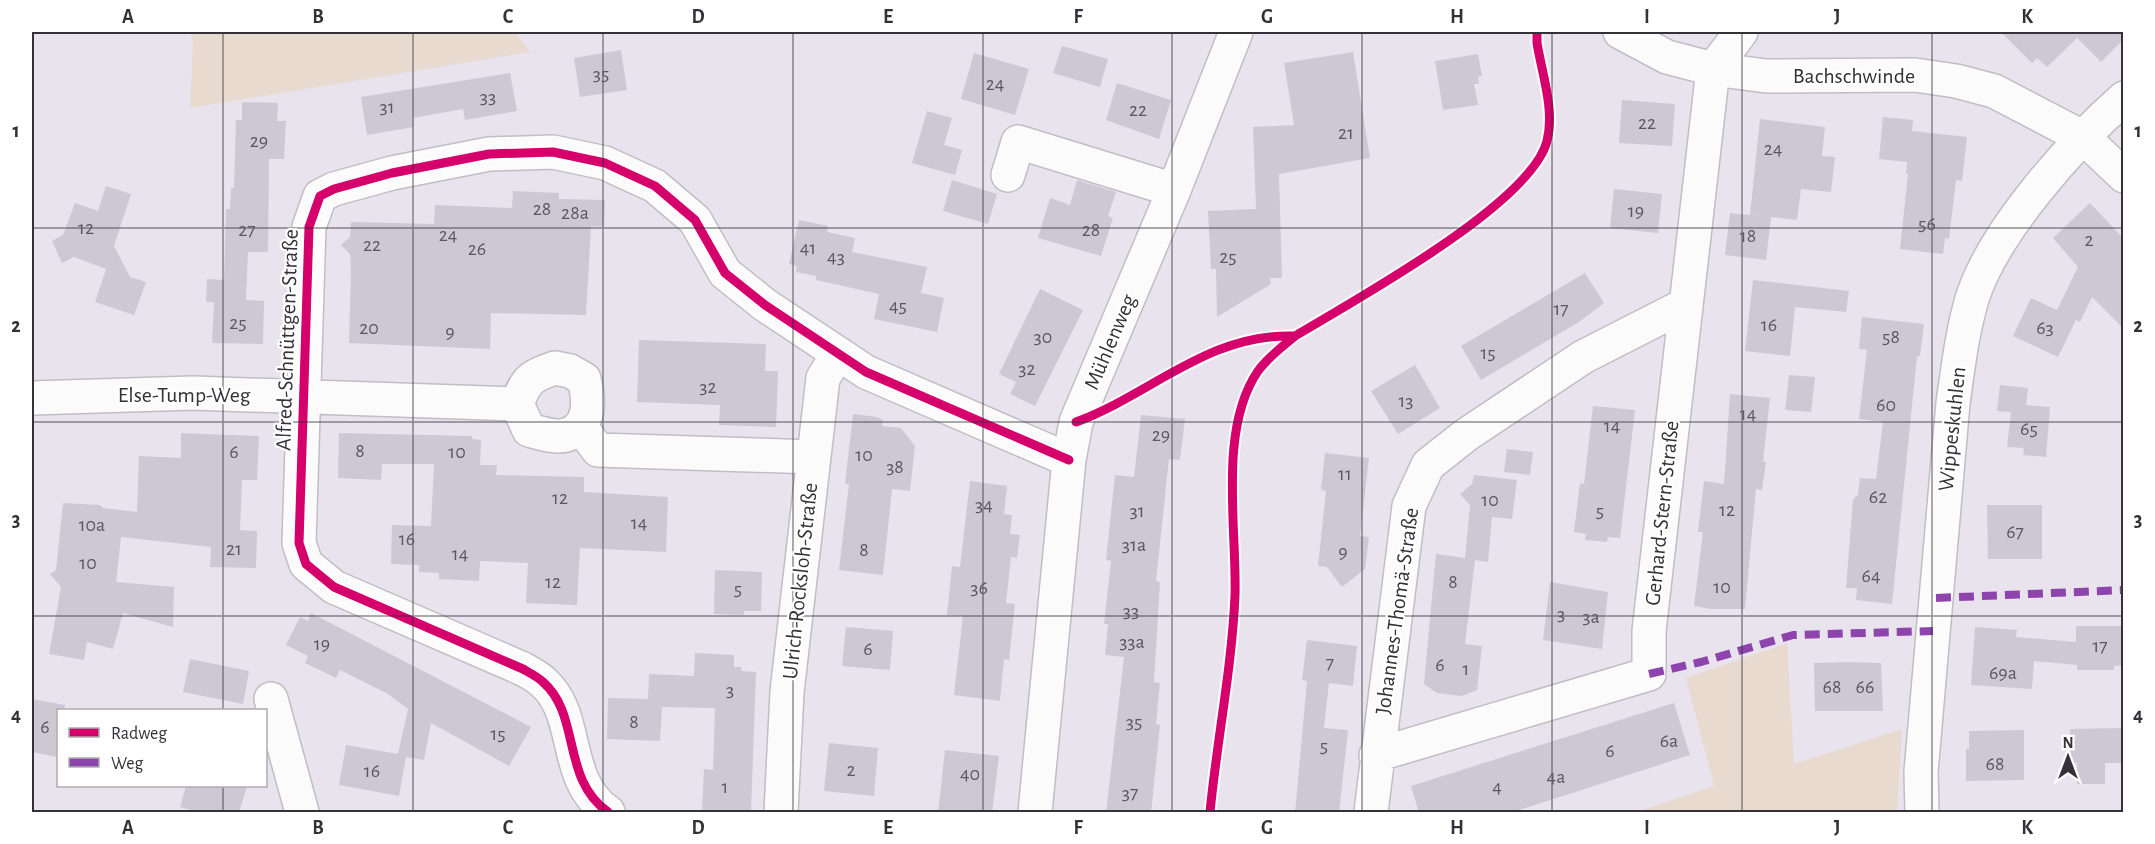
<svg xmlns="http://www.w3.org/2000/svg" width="2155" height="844" font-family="'Alegreya Sans',sans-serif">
<rect width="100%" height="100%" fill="#e8e3ed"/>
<path fill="#e9dacf" d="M191 32H515L530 52 190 108 193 45Z
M1787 643 1794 764 1902 729 1897 812H1637L1714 786 1686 678Z"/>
<path fill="#cec8d4" d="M2001 32H2124V39L2101 62 2077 38 2047 67 2037 58 2032 63Z
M1062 46 1108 59 1100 87 1053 73Z
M621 50 627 90 580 97 574 58Z
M1353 52 1370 158 1279 174 1282 278H1270L1271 284 1217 317 1216 269H1211L1208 211 1256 209 1253 127 1294 125 1284 63Z
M974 53 1029 69 1015 115 961 99Z
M1478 54 1482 76 1478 77 1479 84H1474L1478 105 1443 110 1435 61Z
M510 73 517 111 465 120 463 109 413 118 414 127 367 135 361 97Z
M1117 83 1171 100 1159 139 1106 120Z
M1622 100 1675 104 1672 146 1619 143Z
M242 102 278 103 277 121H286L284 159H269L268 252H248L246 300 264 301 263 344 212 343 214 302H206L207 279 224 280 226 209H230L231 188H234L236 120H242Z
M927 111 952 118 944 145 962 150 955 175 912 163Z
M1883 117 1913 120 1912 131 1967 137 1962 181 1956 180 1949 239 1945 238 1943 254 1900 249 1908 174H1906L1907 162 1879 159Z
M1760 119 1825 127 1822 156 1835 157 1831 192 1801 189 1797 220 1771 217 1766 260 1725 255 1730 213 1760 216 1750 215Z
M952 180 997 194 988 224 943 211Z
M1077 180 1116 192 1108 216 1113 218 1101 256 1038 238 1050 198 1070 205Z
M106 186 131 194 114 246 130 277 146 282 134 315 95 302 106 269 74 257 62 263 52 241 63 235 75 203 98 211Z
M1614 189 1662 194 1658 233 1610 228Z
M513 191 559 193V199L605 200 604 227 591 226 586 315 491 313 490 349 349 343 351 270 350 254 341 245 350 237 351 222 434 224 435 205 512 208Z
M2090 203 2124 239V329L2092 297 2080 322 2076 320 2058 357 2013 336 2031 298 2057 310 2078 267 2053 238Z
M799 220 828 226 827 232 855 238 852 252 927 267 921 293 944 298 937 332 874 319 879 294 816 280V276L796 272 797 266 789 264Z
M1585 273 1604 303 1579 322 1481 380 1461 346Z
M1753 280 1849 291 1846 312 1795 307 1790 356 1745 351Z
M1040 289 1083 310 1035 406 1010 394 1016 382 999 374Z
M1862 317 1924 324 1920 356H1917L1892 604 1856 600 1857 588H1846L1853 499 1858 495 1860 478 1876 479 1883 422 1859 419 1867 350 1859 349Z
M639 340 766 344 765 371H778L776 427 719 425 720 405 637 402Z
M1415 365 1440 408 1398 434 1371 391Z
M1789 375 1815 377 1811 412 1785 410Z
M2000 385 2028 388 2026 405 2050 407 2046 457 2023 455 2024 448 2007 447 2011 412 1997 411Z
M1730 394 1770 398 1763 462H1766L1762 490 1756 489 1745 609H1711L1694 606 1703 532H1698L1704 481 1724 484Z
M1593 406 1635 410 1620 538 1608 537 1607 542 1585 540 1586 534 1574 532 1580 483 1584 484Z
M853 414 877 417 883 420 882 426 901 428 915 446 910 491 892 489 883 575 839 570 849 484H845Z
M1141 415 1185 419 1180 460 1169 459 1156 581 1160 582 1154 682 1160 683 1156 724 1160 725 1151 813H1106L1124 657 1105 655 1108 624H1104L1111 561 1106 560 1115 475 1134 477Z
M181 433 259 436 257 480H242L240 530 257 531 256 568 210 567 211 547 121 537 116 582 174 587 173 627 123 613 113 649 87 642 84 660 49 654 61 587 50 574 56 570 63 503 100 505 103 508 137 512 139 456 181 458Z
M339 433 472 436V439L481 440 480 465H497L496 475 584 477V492L668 497 666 552 580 548 577 605 526 603 528 563 480 561 479 581 439 579V573L419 572V565L391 564 392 525 431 526 434 464H382L381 480 338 478Z
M1507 449 1533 452 1530 475 1504 472Z
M1325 453 1369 458 1360 536 1369 537 1365 569 1342 587 1327 567 1318 566 1326 491 1321 490Z
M1474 475 1517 480 1512 519 1492 517 1488 562 1475 560 1465 644 1482 646 1477 690 1462 696 1437 693 1424 684 1436 554 1465 558 1470 505 1460 494 1472 484Z
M970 481 1007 486 1004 514 1012 515 1010 534 1020 535 1017 558 1011 557 1006 603 1015 604 1009 660 1004 659 1000 701 954 695 963 616 947 615 952 566 960 567Z
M1987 505H2042V559H1988Z
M715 570 762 572 761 611H744V615L714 614Z
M1550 582 1608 592 1602 649 1543 640Z
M311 613 531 727 509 766 431 723 424 760 406 757 399 796 339 785 346 745 398 754 408 709 388 694 340 670 336 678 305 663 308 656 286 645 300 617 308 621Z
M2076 626H2124V665L2114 666V670H2077V665L2034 661 2032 689 1971 685 1975 627 2017 630 2016 637 2076 642Z
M846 627 893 631 890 670 842 666Z
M1307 640 1357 646 1353 686 1329 683 1324 728 1348 730 1339 813H1295L1307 681 1302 680Z
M695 653 734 655V667H741V671L756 672 751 812 702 810 704 769 713 770 715 708 662 707 660 741 607 739 608 698 648 699 649 674 694 676Z
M190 659 249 671 243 704 183 692Z
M1848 662 1881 663 1883 711H1815L1814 663Z
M32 699 65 705 64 711H58L57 757 32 752Z
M1674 703 1690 755 1510 813H1419L1411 786Z
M2124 728V763H2105V784H2077V763H2071L2070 729Z
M2024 730V780L1966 781V749H1969V731Z
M829 743 878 748 874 796 824 791Z
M945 750 999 756 992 813H938Z
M186 786H247L239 813H201L180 807Z"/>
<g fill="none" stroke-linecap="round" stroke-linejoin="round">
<defs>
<path id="minor" d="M1620 32 1667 57 1713 69 1766 76 1915 75 1956 81 1994 91 2084 138 2124 176
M1008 175 1018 142 1174 190
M555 368 570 371 584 379C589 398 592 428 566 435 555 438 540 433 529 430L517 404C526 380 530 376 555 368Z
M32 398 193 393 517 404
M580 426 598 450 814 457
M271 699 302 812
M1376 755 1649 674V631L1713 69 1741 32
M608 812C561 779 581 715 543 682 538 677 530 673 523 669L334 587 306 564 299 543 309 227 320 196 334 189 392 173 489 154 553 152 605 163 655 186 695 220 725 273 765 305 866 372 1069 460
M781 812 787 692 823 378 838 354
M1035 812 1069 460 1076 422 1174 190 1236 32
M1371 812 1409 506 1428 465 1466 435 1583 357 1685 305
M1922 812 1921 772 1953 403C1958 368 1962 333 1972 299 1993 232 2071 145 2124 98"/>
</defs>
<use href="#minor" stroke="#c1bdc5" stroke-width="36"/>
<use href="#minor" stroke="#fcfbfc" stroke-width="33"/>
<path stroke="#8e44ad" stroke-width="8" stroke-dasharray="15 8" stroke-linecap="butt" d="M1936 598 2124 590
M1649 674 1701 662 1793 635 1933 631"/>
<defs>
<path id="cycleway" d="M1076 422C1152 394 1208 333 1295 336
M608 812C561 779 581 715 543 682 538 677 530 673 523 669L334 587 306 564 299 543 309 227 320 196 334 189 392 173 489 154 553 152 605 163 655 186 695 220 725 273 765 305 866 372 1069 460
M1210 812C1217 740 1232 667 1235 595 1237 528 1218 429 1258 371 1268 357 1282 347 1295 336 1353 301 1531 204 1547 141 1555 110 1542 74 1537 43V32"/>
</defs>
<use href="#cycleway" stroke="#fff" stroke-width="13"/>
<use href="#cycleway" stroke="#d6006c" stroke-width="9"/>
</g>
<path fill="none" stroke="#353138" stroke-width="1.5" stroke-opacity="0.55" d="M223 32V710M413 32V812M603 32V812M793 32V812M983 32V812M1172 32V812M1362 32V812M1552 32V812M1742 32V812M1932 32V812M32 228H2124M32 422H2124M32 616H2124M223 786V812"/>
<g text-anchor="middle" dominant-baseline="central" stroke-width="4.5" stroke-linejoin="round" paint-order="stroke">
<g font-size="20" fill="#5b575f">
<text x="601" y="74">35</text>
<text x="995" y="84">24</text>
<text x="488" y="97">33</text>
<text x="387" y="107">31</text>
<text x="1138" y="110">22</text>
<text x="1647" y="123">22</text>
<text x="1346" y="133">21</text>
<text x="259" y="141">29</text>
<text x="1773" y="149">24</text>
<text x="542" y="209">28</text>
<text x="1636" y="211">19</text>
<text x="575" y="213">28a</text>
<text x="1927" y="224">56</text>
<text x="86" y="228">12</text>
<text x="247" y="230">27</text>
<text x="1091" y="230">28</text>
<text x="448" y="235">24</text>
<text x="1748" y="236">18</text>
<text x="2089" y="240">2</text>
<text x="372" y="245">22</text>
<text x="808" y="248">41</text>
<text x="477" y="249">26</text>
<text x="836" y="257">43</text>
<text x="1228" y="257">25</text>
<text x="898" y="306">45</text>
<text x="1561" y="309">17</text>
<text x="238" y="323">25</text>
<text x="1769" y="325">16</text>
<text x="369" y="328">20</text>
<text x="2045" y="328">63</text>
<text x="450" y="332">9</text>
<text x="1043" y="337">30</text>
<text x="1891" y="337">58</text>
<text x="1488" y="353">15</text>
<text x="1027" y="369">32</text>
<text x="708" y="387">32</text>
<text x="1406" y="401">13</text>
<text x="1886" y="405">60</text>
<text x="1748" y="414">14</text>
<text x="1612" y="426">14</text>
<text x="2029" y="429">65</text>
<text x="1161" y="435">29</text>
<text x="360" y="451">8</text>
<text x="234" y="452">6</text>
<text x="457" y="452">10</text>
<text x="864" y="455">10</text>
<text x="895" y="467">38</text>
<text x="1345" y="474">11</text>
<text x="1878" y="497">62</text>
<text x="560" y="498">12</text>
<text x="1490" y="500">10</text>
<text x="984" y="505">34</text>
<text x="1727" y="510">12</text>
<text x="1137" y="511">31</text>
<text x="1600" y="511">5</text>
<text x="639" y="523">14</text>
<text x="92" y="525">10a</text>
<text x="2015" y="532">67</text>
<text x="407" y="539">16</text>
<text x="1134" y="545">31a</text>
<text x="234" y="549">21</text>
<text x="864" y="550">8</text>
<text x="1343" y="552">9</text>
<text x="460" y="554">14</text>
<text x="88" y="563">10</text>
<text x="1871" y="576">64</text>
<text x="553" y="582">12</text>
<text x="1453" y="582">8</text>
<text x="1722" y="587">10</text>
<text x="979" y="588">36</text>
<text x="738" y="589">5</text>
<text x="1131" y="611">33</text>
<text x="1561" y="614">3</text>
<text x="1591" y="617">3a</text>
<text x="1132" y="642">33a</text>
<text x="322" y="644">19</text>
<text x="2100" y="646">17</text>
<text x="868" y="649">6</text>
<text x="1330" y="663">7</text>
<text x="1440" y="665">6</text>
<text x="1466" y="669">1</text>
<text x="2003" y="673">69a</text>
<text x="1832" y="687">68</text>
<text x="1865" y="687">66</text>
<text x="730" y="690">3</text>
<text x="634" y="722">8</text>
<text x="1134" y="722">35</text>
<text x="45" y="727">6</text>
<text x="498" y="734">15</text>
<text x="1669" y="741">6a</text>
<text x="1324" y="746">5</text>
<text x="1610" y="751">6</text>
<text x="1995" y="764">68</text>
<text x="851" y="770">2</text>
<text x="372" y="771">16</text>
<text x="970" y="774">40</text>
<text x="1556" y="777">4a</text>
<text x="725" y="787">1</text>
<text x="1497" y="787">4</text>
<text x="1130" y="793">37</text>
</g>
<g font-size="22" fill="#353138" stroke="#fff">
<text x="1854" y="76">Bachschwinde</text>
<text transform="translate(287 340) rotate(-88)">Alfred-Schnüttgen-Straße</text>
<text transform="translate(1110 342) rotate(-67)">Mühlenweg</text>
<text x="184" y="395">Else-Tump-Weg</text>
<text transform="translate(1952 429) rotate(-84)">Wippeskuhlen</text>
<text transform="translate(1662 513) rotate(-84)">Gerhard-Stern-Straße</text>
<text transform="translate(800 581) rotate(-84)">Ulrich-Rocksloh-Straße</text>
<text transform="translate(1397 611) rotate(-82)">Johannes-Thomä-Straße</text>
</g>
</g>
<rect width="2155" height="844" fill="none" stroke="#ffffff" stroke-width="66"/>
<rect x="57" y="709" width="210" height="78" fill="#ffffff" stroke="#aeadaf" stroke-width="1.5"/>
<rect x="69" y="728" width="30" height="9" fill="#d6006c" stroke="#aeadaf" stroke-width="1.5"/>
<text x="111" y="739" font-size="18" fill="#353138">Radweg</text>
<rect x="69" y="758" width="30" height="9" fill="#8e44ad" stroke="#aeadaf" stroke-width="1.5"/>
<text x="111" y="769" font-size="18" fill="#353138">Weg</text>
<g transform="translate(2068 757)" stroke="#ffffff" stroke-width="4.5" paint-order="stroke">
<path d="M0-4.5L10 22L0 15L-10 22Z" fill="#353138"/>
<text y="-9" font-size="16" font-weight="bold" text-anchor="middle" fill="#353138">N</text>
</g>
<rect x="33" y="33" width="2089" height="778" fill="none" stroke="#353138" stroke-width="2"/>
<g font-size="20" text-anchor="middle" font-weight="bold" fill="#353138">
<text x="128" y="23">A</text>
<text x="318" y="23">B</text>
<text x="508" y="23">C</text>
<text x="698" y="23">D</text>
<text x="888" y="23">E</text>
<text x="1078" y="23">F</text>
<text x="1267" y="23">G</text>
<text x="1457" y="23">H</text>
<text x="1647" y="23">I</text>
<text x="1837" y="23">J</text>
<text x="2027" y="23">K</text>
<text x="16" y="137">1</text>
<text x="2138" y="137">1</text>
<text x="16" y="332">2</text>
<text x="2138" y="332">2</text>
<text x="16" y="526">3</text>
<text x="2138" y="526">3</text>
<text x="16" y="721">4</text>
<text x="2138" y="721">4</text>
<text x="128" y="834">A</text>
<text x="318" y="834">B</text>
<text x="508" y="834">C</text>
<text x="698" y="834">D</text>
<text x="888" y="834">E</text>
<text x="1078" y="834">F</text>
<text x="1267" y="834">G</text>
<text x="1457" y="834">H</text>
<text x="1647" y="834">I</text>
<text x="1837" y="834">J</text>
<text x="2027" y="834">K</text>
</g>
</svg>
